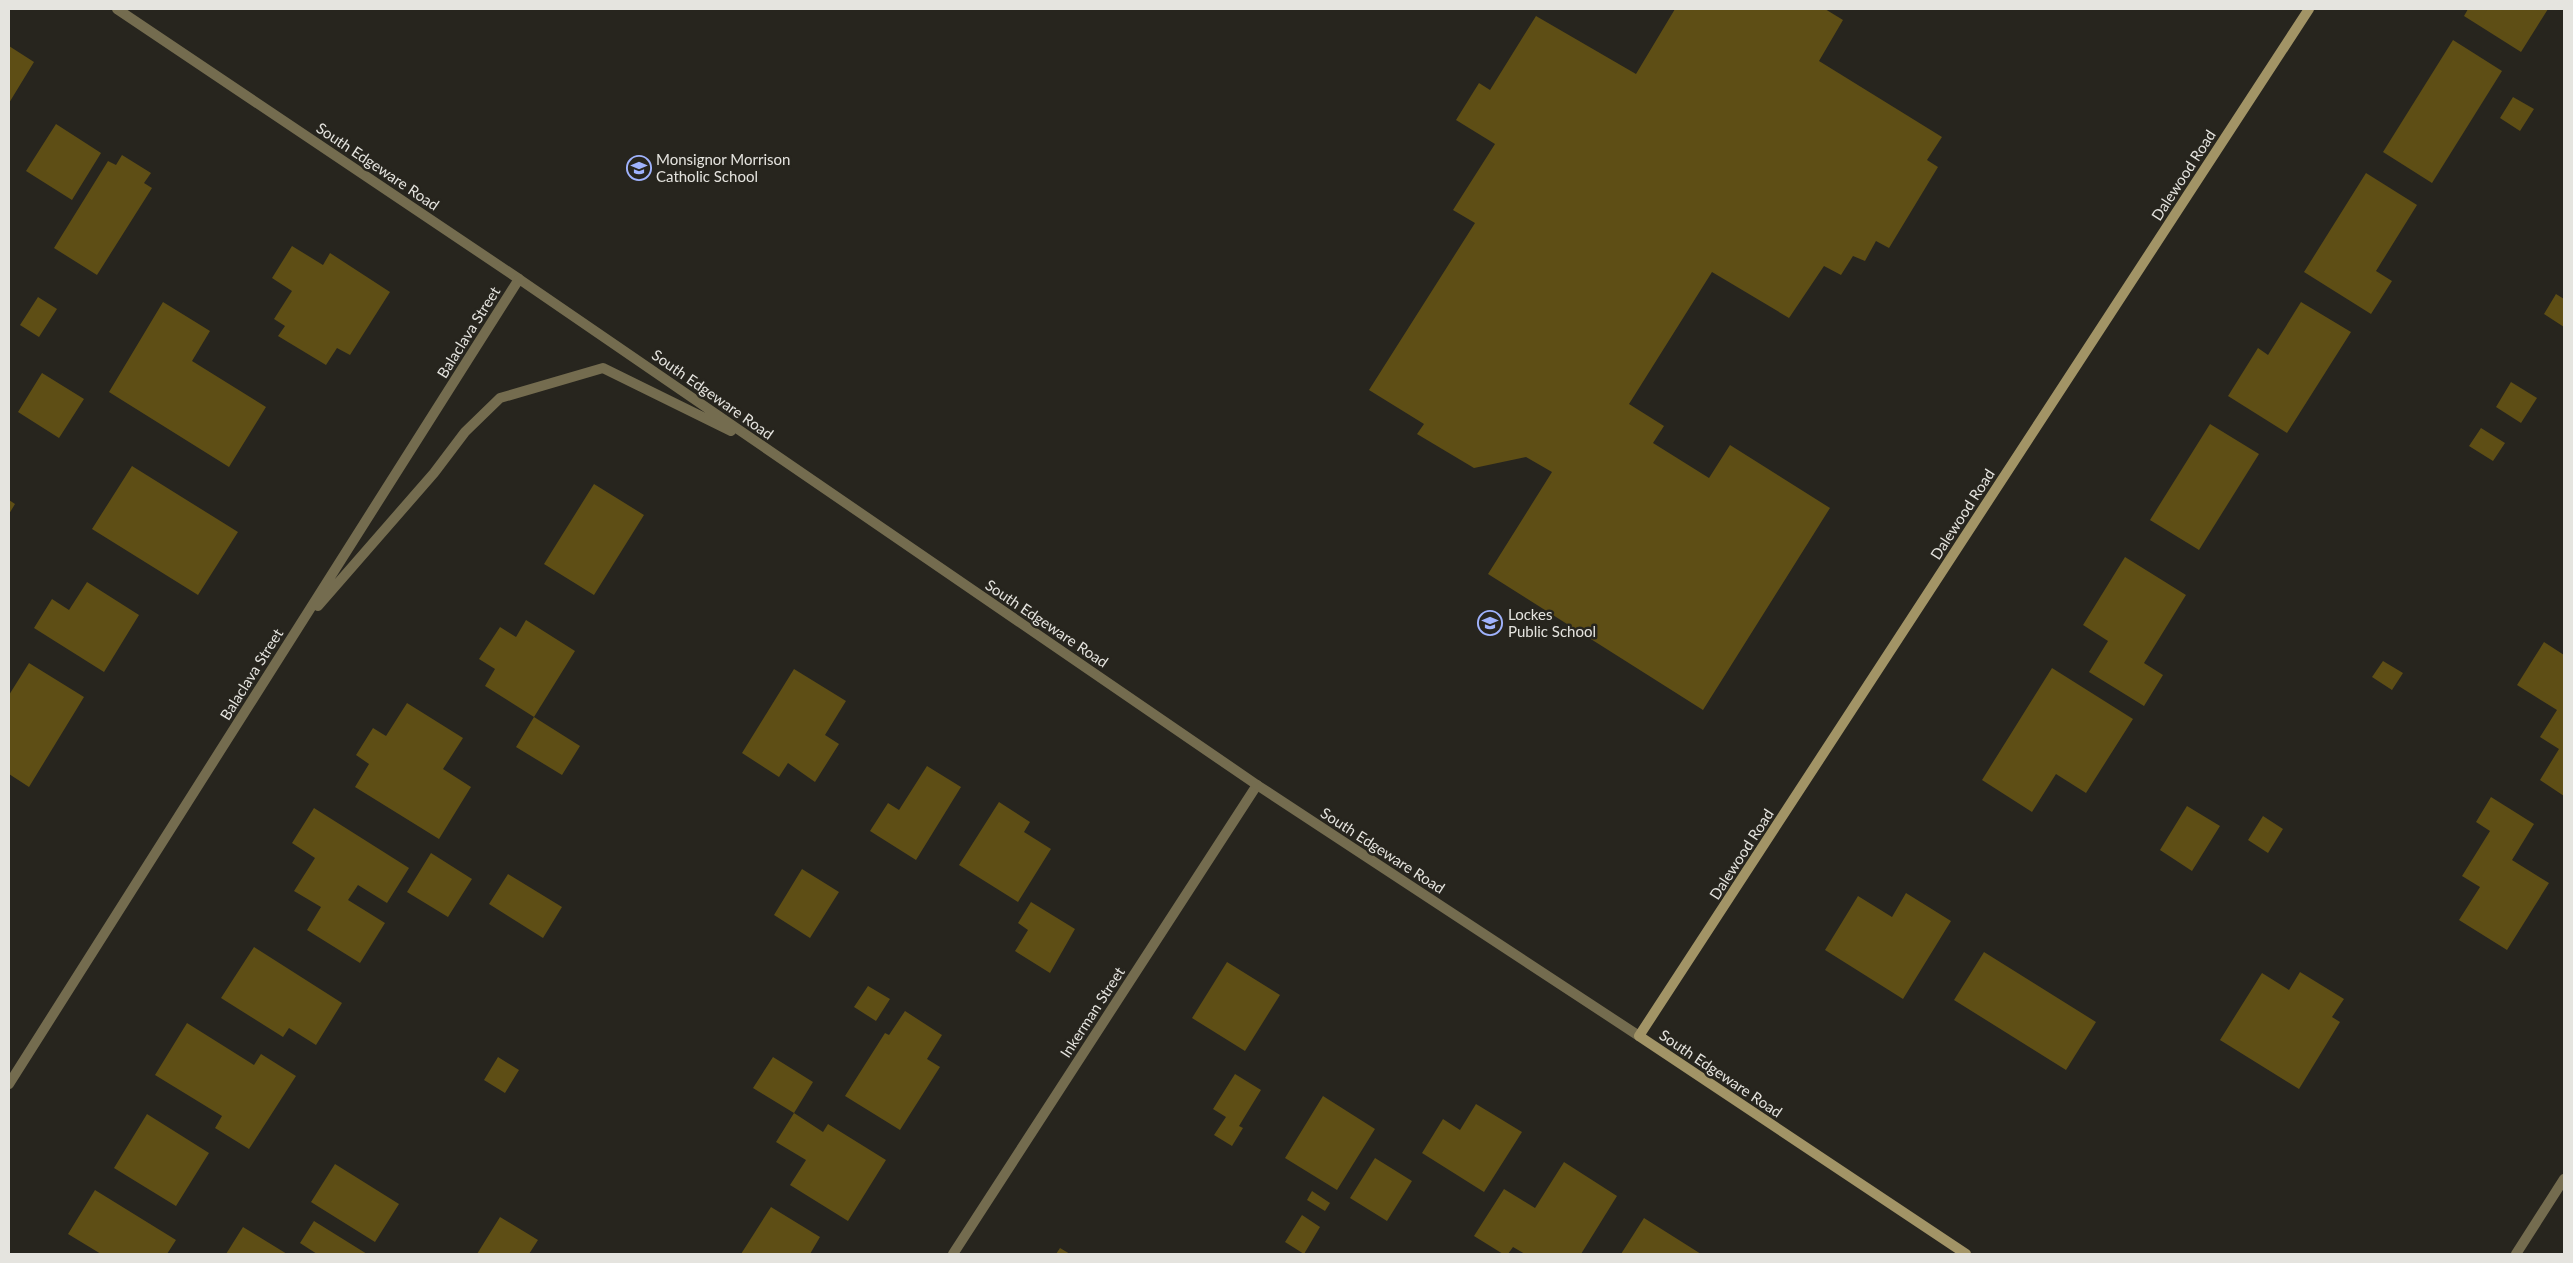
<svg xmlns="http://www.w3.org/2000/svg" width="2573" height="1263" font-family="Lato,sans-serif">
<rect width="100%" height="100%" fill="#27251e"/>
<path fill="#5e4e15" d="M1675 9H1825L1843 20 1819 61 1942 137 1927 160 1938 167 1889 248 1876 241 1865 261 1853 256 1841 275 1824 266 1789 318 1712 272 1629 404 1664 426 1653 443 1709 478 1730 445 1830 508 1703 710 1488 574 1552 472 1526 457 1474 468 1417 434 1424 424 1369 390 1475 223 1453 210 1495 144 1456 120 1479 83 1490 90 1536 16 1636 74Z
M2468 9H2548L2521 52 2464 16Z
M2453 40 2502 71 2432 183 2383 152Z
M9 46 34 62 9 103Z
M2513 97 2534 109 2520 131 2500 118Z
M56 124 101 153 72 200 26 171Z
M122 155 151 173 144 183 152 188 97 275 54 248 108 161 116 165Z
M2366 173 2417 205 2376 271 2392 281 2371 314 2304 272Z
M292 246 323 265 330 253 390 292 350 355 337 348 326 365 278 336 285 326 274 319 292 291 272 278Z
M2556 294 2564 299V327L2544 314Z
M38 297 57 309 39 337 20 325Z
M163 302 210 331 192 361 266 407 229 467 109 392Z
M2301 302 2351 332 2287 433 2228 396 2258 348 2268 355Z
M42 373 84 399 59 438 18 412Z
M2511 382 2537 398 2521 423 2496 407Z
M2210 424 2259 454 2199 550 2150 520Z
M2481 428 2505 443 2493 461 2469 446Z
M132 466 238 532 198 595 92 529Z
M594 484 644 515 594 595 544 564Z
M9 500 15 504 9 514Z
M2125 557 2186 595 2144 663 2163 675 2144 706 2089 672 2108 641 2083 625Z
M87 582 139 615 104 672 34 628 52 599 69 610Z
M526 620 575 651 534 717 580 746 562 775 516 747 534 717 485 686 495 669 479 659 500 627 516 637Z
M2544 642 2564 655V796L2540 780 2559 749 2540 737 2557 710 2517 685Z
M2383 661 2403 673 2392 690 2372 677Z
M29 663 84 697 29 787 9 774V695Z
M2052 668 2133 719 2086 793 2056 774 2032 812 1982 780Z
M794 669 846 701 825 735 839 744 815 782 788 763 779 777 742 753Z
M407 703 463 738 443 769 471 787 439 839 355 787 369 764 356 755 373 728 386 736Z
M927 766 961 787 916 860 870 831 888 803 899 810Z
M2491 797 2534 824 2512 860 2549 883 2507 950 2459 920 2480 887 2462 876 2490 831 2476 822Z
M999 802 1030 822 1024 832 1051 849 1018 902 959 865Z
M2187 806 2220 826 2192 871 2160 850Z
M314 808 409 868 387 903 358 885 348 900 385 923 360 963 307 930 321 907 294 891 315 858 292 843Z
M2263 816 2283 829 2268 853 2248 840Z
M431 853 472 879 448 917 407 892Z
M802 869 839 892 810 938 774 915Z
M508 874 562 907 543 938 489 904Z
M1906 893 1951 921 1903 999 1825 950 1858 896 1892 917Z
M1031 902 1075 929 1050 973 1015 951 1028 930 1018 923Z
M254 947 342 1003 316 1045 289 1028 283 1037 221 998Z
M1984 952 2096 1022 2066 1070 1954 1000Z
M1227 962 1280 995 1245 1051 1192 1018Z
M2300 972 2344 999 2332 1017 2340 1022 2299 1089 2220 1040 2262 973 2289 990Z
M868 986 890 999 876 1021 854 1007Z
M905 1011 942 1035 927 1059 940 1067 900 1130 845 1096 885 1033 889 1035Z
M187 1023 254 1065 261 1054 296 1076 249 1149 215 1128 222 1116 155 1075Z
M498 1057 519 1070 505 1093 484 1080Z
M773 1057 813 1082 794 1113 823 1132 828 1124 886 1160 848 1221 790 1185 806 1160 776 1142 794 1113 753 1088Z
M1235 1074 1261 1090 1239 1126 1243 1128 1232 1146 1214 1135 1226 1117 1213 1109Z
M1323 1096 1375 1129 1337 1190 1285 1158Z
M1476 1104 1522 1132 1484 1192 1422 1153 1443 1119 1460 1130Z
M147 1114 209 1153 176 1206 114 1168Z
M1375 1158 1412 1181 1387 1221 1350 1198Z
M1564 1162 1617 1196 1581 1254H1525L1513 1247 1508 1254H1503L1474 1236 1504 1189 1535 1208Z
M335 1164 399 1204 375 1242 311 1202Z
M95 1190 176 1240 167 1254H101L68 1234Z
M1312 1191 1330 1203 1325 1211 1307 1200Z
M771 1207 820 1237 810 1254H741Z
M1302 1215 1320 1227 1304 1254 1285 1242Z
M500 1217 538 1240 529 1254H477Z
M1644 1218 1701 1254H1621Z
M314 1221 367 1254H317L300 1243Z
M243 1227 287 1254H226Z
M1060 1248 1070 1254H1056Z"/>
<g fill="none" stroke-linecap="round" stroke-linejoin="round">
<path stroke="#746c4f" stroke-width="10" d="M117 9 519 279
M953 1254 1257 785
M2516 1254 2564 1179"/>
<path stroke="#746c4f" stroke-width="10" d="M318 606 434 473 465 432 500 398 603 368 731 431
M9 1084 519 279 1257 785 1639 1036"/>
<path stroke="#a29466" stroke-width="10" d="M1966 1254 1639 1036 2309 9"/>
</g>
<defs>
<symbol id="school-ring" viewBox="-11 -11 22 22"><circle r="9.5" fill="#27251e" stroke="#a0b3fd" stroke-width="1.5"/><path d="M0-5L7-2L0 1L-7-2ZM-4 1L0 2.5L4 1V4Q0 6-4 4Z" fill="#a0b3fd"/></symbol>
</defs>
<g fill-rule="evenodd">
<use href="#school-ring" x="625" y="154" width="28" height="28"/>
<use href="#school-ring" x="1476" y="609" width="28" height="28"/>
</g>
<g text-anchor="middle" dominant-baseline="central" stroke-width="5" stroke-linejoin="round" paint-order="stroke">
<g font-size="15" fill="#e5e4df" stroke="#27251e" text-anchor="start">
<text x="656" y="159">Monsignor Morrison<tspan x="656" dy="17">Catholic School</tspan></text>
<text x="1508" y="614">Lockes<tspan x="1508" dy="17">Public School</tspan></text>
</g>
<g font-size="15" fill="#e5e4df" stroke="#27251e">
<text transform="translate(378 166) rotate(34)">South Edgeware Road</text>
<text transform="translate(2183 175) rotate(-57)">Dalewood Road</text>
<text transform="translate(468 332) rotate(-58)">Balaclava Street</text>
<text transform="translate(713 394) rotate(35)">South Edgeware Road</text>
<text transform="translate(1962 514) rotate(-57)">Dalewood Road</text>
<text transform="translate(1047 623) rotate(34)">South Edgeware Road</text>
<text transform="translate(251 674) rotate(-58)">Balaclava Street</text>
<text transform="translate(1383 850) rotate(33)">South Edgeware Road</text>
<text transform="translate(1741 854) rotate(-57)">Dalewood Road</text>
<text transform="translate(1092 1012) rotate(-57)">Inkerman Street</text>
<text transform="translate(1721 1073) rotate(34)">South Edgeware Road</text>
</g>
</g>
<rect width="2573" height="1263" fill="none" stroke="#e5e4df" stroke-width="20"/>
</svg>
